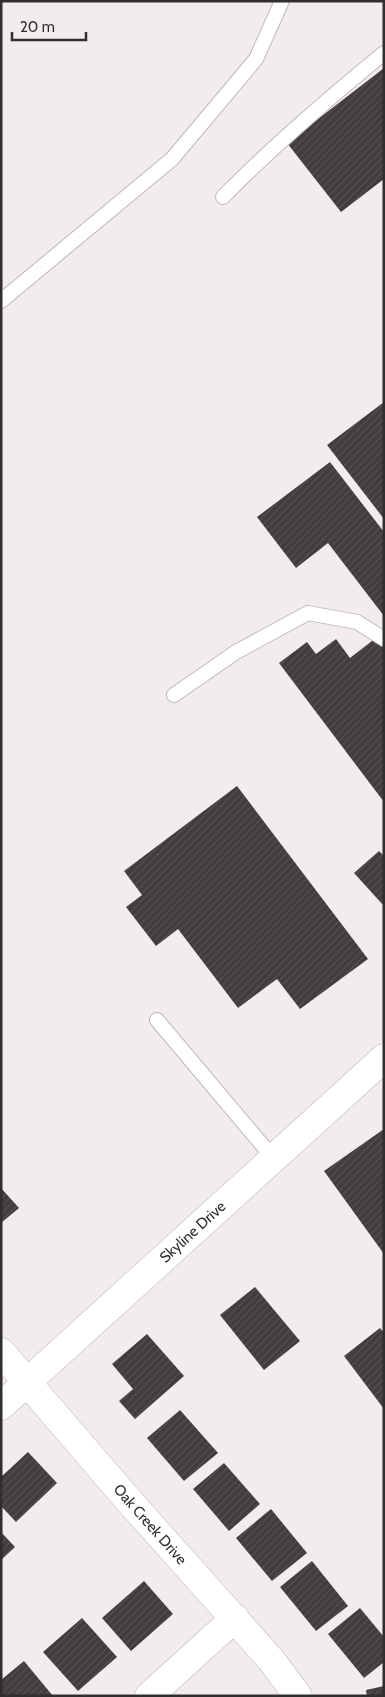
<svg xmlns="http://www.w3.org/2000/svg" width="385" height="1697" font-family="Cabin,sans-serif">
<defs>
<pattern id="building-hatch" width="6" height="6" patternUnits="userSpaceOnUse" patternTransform="scale(1.25)"><rect width="6" height="6" fill="#403c3f"/><path d="M-1 1l2-2M0 6l6-6M5 7l2-2" fill="none" stroke="#535052"/></pattern>
</defs>
<rect width="100%" height="100%" fill="#f2ecf1"/>
<path fill="url(#building-hatch)" d="M384 68V179L341 212 287 143Z
M384 402V519L327 445Z
M330 462 384 532V616L328 543 296 568 257 517Z
M377 637 384 645V802L279 663 307 642 316 654 336 639 350 658Z
M237 786 368 959 300 1009 277 979 238 1008 178 929 156 946 126 907 142 895 124 871Z
M379 851 384 856V906L354 873Z
M384 1129V1254L324 1171Z
M1 1188 19 1208 1 1223Z
M255 1287 300 1341 264 1370 220 1315Z
M380 1328 384 1333V1409L344 1356Z
M147 1334 184 1376 135 1419 119 1401 133 1389 112 1364Z
M180 1410 218 1453 184 1481 147 1438Z
M28 1452 57 1483 16 1522 1 1506V1477Z
M224 1463 260 1504 229 1531 193 1489Z
M271 1509 307 1553 272 1581 236 1538Z
M1 1532 15 1547 1 1560Z
M312 1561 348 1606 316 1631 280 1587Z
M144 1581 173 1614 131 1651 102 1618Z
M360 1608 384 1637V1662L364 1678 328 1634Z
M82 1618 117 1657 78 1691 43 1652Z
M24 1661 53 1696H1V1680Z
M384 1686V1696H367L366 1690Z"/>
<g fill="none" stroke-linecap="round" stroke-linejoin="round">
<defs>
<path id="service" d="M223 197C273 146 328 99 384 53
M1 301 172 159 256 59 282 1
M174 695 236 652 308 613 357 622 384 639
M157 1020 274 1159"/>
<g id="minor">
<path id="s1" d="M1 1352 130 1502 272 1661 298 1696"/>
<path id="s2" d="M1 1406 384 1058"/>
<path d="M149 1696 235 1618"/>
</g>
</defs>
<use href="#service" stroke="#beb8bd" stroke-width="16"/>
<use href="#minor" stroke="#beb8bd" stroke-width="29"/>
<use href="#service" stroke="#fff" stroke-width="14"/>
<use href="#minor" stroke="#fff" stroke-width="28"/>
</g>
<g text-anchor="middle" dominant-baseline="central" stroke-width="5" stroke-linejoin="round" paint-order="stroke">
<g font-size="15" fill="#302e30" stroke="#f2ecf1">
<text stroke="none"><textPath href="#s2" startOffset="259">Skyline Drive</textPath></text>
<text stroke="none"><textPath href="#s1" startOffset="228">Oak Creek Drive</textPath></text>
</g>
</g>
<rect width="385" height="1697" fill="none" stroke="#302e30" stroke-width="5"/>
<path d="M12 32v8h74v-8" fill="none" stroke="#302e30" stroke-width="2.5"/>
<text x="20" y="32" font-size="15" fill="#302e30" stroke="#f2ecf1" stroke-width="4" paint-order="stroke">20 m</text>
</svg>
